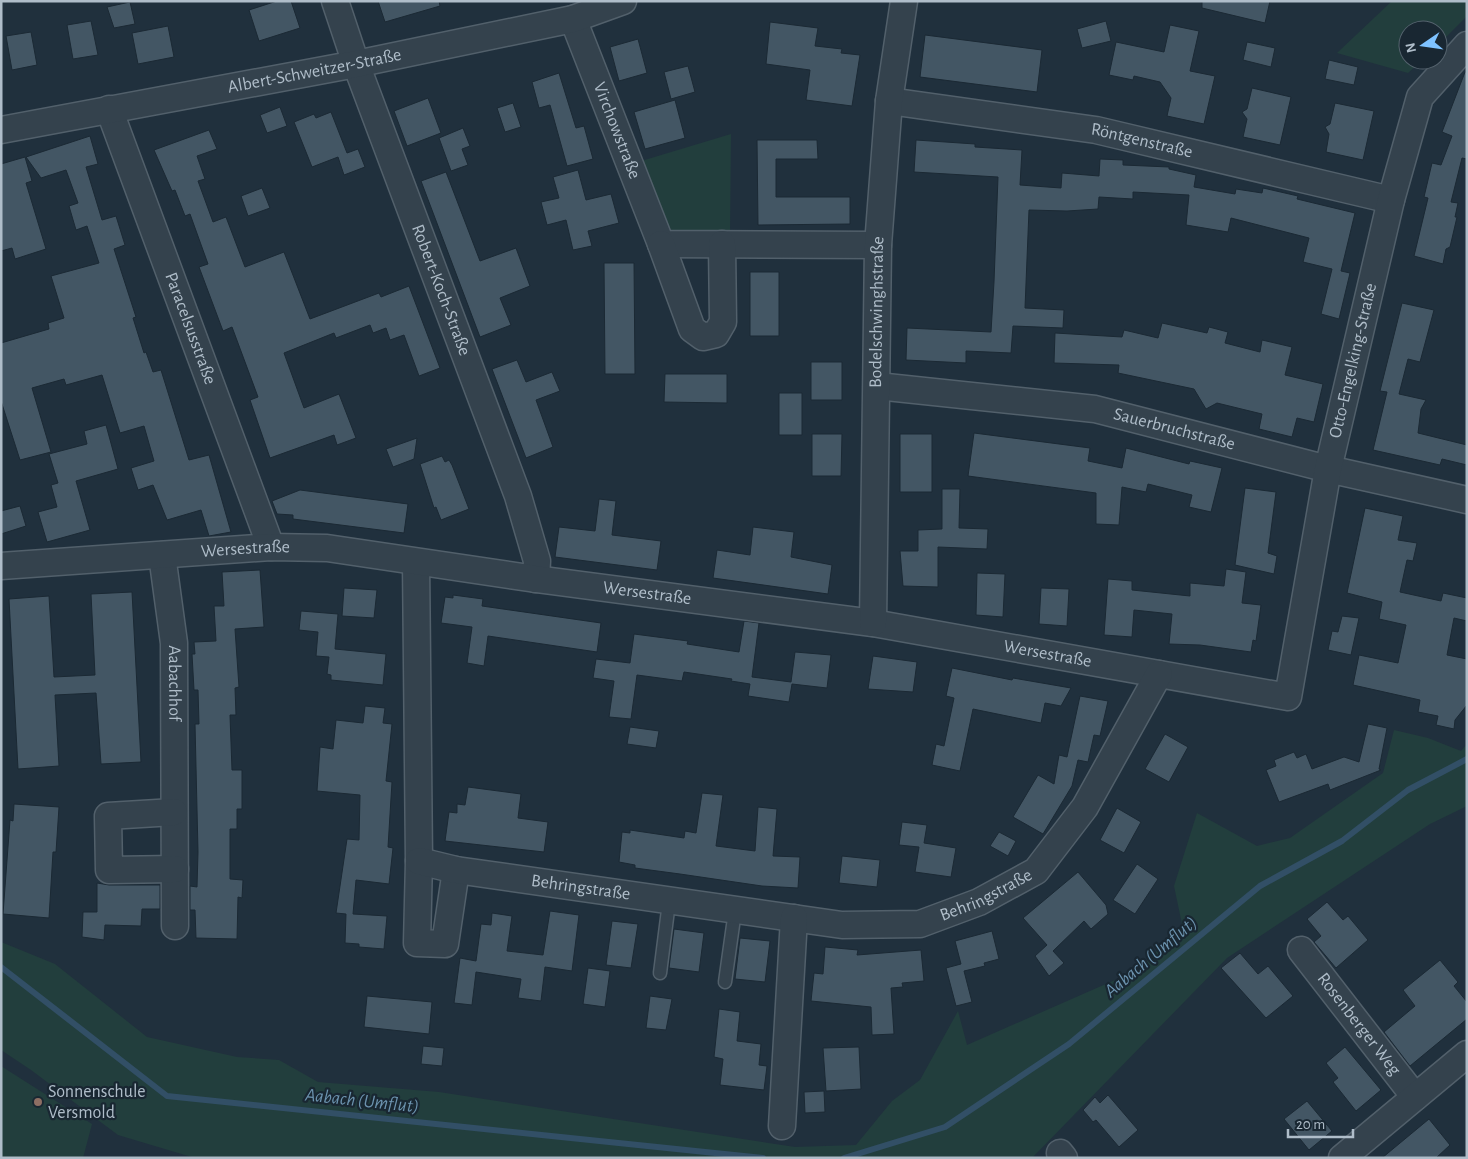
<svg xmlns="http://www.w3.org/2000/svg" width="1468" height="1159" font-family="'Alegreya Sans',sans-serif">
<rect width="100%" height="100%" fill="#20303d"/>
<path fill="#223e3d" d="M1392 1H1467V16L1438 45V30H1408V60H1422L1408 73 1337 53Z
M731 134 730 235H677L663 224 638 162Z
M1394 730 1428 738 1461 751 1467 744V806L1430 824 1227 958 1032 1158H195L118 1135 31 1070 1 1050V942L55 964 147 1037 237 1057 279 1060 318 1082 439 1092 795 1147 856 1145 892 1101 920 1080 958 1011 967 1045 1140 969 1182 924 1174 886 1197 813 1257 846 1290 838 1383 773Z
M1 1066 92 1124 83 1158H1Z"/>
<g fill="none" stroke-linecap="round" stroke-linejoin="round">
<path stroke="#324f66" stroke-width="6" d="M1 967 167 1096 763 1158
M844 1158 945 1127 1069 1044 1260 886 1342 841 1408 790 1467 759"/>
</g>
<path fill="#435664" stroke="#1b2934" d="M277 1H291L300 28 259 41 249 10Z
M378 1H439L440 6 385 22Z
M1202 1H1270L1265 23 1202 8Z
M130 2 135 24 114 28 107 7Z
M91 21 98 55 73 59 67 25Z
M1106 21 1111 41 1082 48 1077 29Z
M770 22 818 28 815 46 842 49 841 53 860 55 852 106 806 100 810 70 766 64Z
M1170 25 1199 31 1190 71 1215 76 1204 124 1167 116 1171 98 1160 82 1134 76 1133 80 1109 75 1116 42 1164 52Z
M168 26 174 57 138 64 132 33Z
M31 32 37 65 12 70 6 36Z
M925 35 1042 50 1037 92 920 77Z
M638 39 647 73 619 81 610 47Z
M1247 42 1275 48 1271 67 1243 60Z
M1329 60 1358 67 1354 85 1325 79Z
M688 66 695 92 671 99 664 72Z
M1465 72H1467V159L1462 158 1451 202 1458 203 1455 217H1457L1450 247 1446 249 1443 264 1414 256 1428 198 1424 197 1432 163 1441 165 1452 136 1442 132Z
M559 73 576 128 584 126 593 159 567 166 550 105 539 108 532 82Z
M1252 88 1291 97 1280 145 1243 137 1247 119 1242 112 1247 109Z
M428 98 441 133 407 146 394 111Z
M675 100 685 138 645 149 634 112Z
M513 103 521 127 505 132 497 108Z
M1335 103 1374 111 1363 160 1326 152 1329 134 1325 127 1330 124Z
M280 107 287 126 267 133 260 115Z
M331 112 347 153 358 149 365 167 344 175 338 157 312 167 294 122 314 114 316 118Z
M463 128 470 146 462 149 468 165 451 171 439 138Z
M209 130 217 149 197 156 205 179 198 181 213 222 226 217 245 267 284 252 310 319 379 293 381 297 409 286 440 368 419 376 404 335 390 340 386 328 373 333 370 325 336 338 334 333 284 353 304 408 339 394 356 438 337 445 334 435 270 458 250 400 258 397 232 327 223 331 199 267 208 264 190 214 185 216 175 190 172 191 154 150Z
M90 136 98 164 86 167 102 220 116 216 125 245 114 249 136 317 133 318 144 353 146 352 153 372 161 370 189 460 209 455 231 532 209 536 201 510 167 520 153 485 138 490 131 468 154 461 144 426 120 433 102 375 66 385 64 379 32 388 51 452 20 460 1 401V343L49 329 48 323 64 318 51 276 99 263 87 226 76 230 69 206 78 203 66 170 41 178 26 157Z
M757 140H817L818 159H776V197H850V224L758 225Z
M916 140 975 144V147L1022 150 1020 185 1061 188 1062 173 1099 176 1100 159 1123 160V165L1169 167V169L1196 175 1194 187 1235 194 1236 189 1262 193 1263 188 1298 196 1297 199 1355 213 1341 271 1350 273 1339 319 1321 314 1332 269 1303 262 1309 238 1231 218 1228 232 1186 225 1189 195 1133 192V199L1099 197 1098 209 1067 211 1029 210 1025 308 1064 310 1063 328 1013 326 1011 353 966 351V363L906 360 907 328 991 332 994 282 998 177 914 172Z
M25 157 32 181 26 183 46 249 15 259 12 248 1 251V164Z
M578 170 586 200 611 194 619 223 588 231 592 246 573 250 566 220 547 225 541 202 559 198 553 177Z
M446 172 480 261 516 248 530 286 500 298 511 325 480 337 421 181Z
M262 188 270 208 248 216 241 196Z
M604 263H634L635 374H605Z
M750 272H779V336H750Z
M1402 303 1434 310 1420 362 1408 359 1399 394 1426 400 1421 409 1418 433 1467 445V465L1442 459 1440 465 1373 450 1387 392 1380 391Z
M1162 323 1207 333 1209 327 1228 332 1225 343 1260 352 1262 340 1292 347 1285 375 1323 384 1314 422 1297 418 1292 437 1259 429 1262 414 1217 403 1206 409 1194 389 1118 373 1119 365 1054 363 1055 333 1122 337 1124 330 1158 338Z
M517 360 526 382 552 372 560 391 536 400 553 447 526 458 492 369Z
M811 362H842V400H811Z
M665 374H727V403L664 402Z
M779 393H802V435H779Z
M106 425 118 469 76 481 90 530 47 542 38 512 57 507 51 485 58 483 49 454 87 444 84 431Z
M974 433 1090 448 1088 461 1122 468 1126 448 1189 464 1190 461 1222 468 1211 512 1189 507 1192 495 1148 484 1146 492 1122 487 1119 525 1096 524V493L968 476Z
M812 434H842L841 476H812Z
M900 434H932V492H900Z
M417 438 414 459 393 467 386 449Z
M442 456 445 462 449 460 452 465 469 509 441 520 436 507 434 508 420 464Z
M1245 488 1276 492 1268 553 1277 556 1274 574 1235 565Z
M942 489H960L959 528 988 529 987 549 938 547V587L903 586 900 551H918V530L942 529Z
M300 490 408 504 404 533 293 519V515L277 514 272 501Z
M599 499 616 501 612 535 661 541 657 570 555 557 559 527 595 531Z
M20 506 26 526 1 534V511Z
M1365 508 1403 516 1398 540 1417 543 1413 561 1407 560 1400 592 1441 601 1443 593 1467 598V621L1454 618 1447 655 1467 659V705L1455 720 1454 729 1436 725 1438 716 1418 712 1420 700 1353 685 1359 655 1398 663 1406 625 1379 619 1382 602 1347 593Z
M753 527 794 532 791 557 832 565 828 594 713 578 717 550 750 555Z
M1226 569 1246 572 1242 603 1261 605 1256 641 1253 640 1251 652 1200 645 1169 644 1172 614 1134 610 1132 637 1104 635 1108 579 1132 581V590L1190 596V583L1224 586Z
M260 570 264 627 235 629 239 687 235 688 236 715H230L232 770H242V809H237V829H230V879L243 880 242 898 238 897 237 939 196 938 195 910H190V886L197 887 198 852 195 724H199L198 690H194L192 654H195L194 642 216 641 214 606H224L222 572Z
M977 573 1005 574 1003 617 976 615Z
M344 588 377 590 374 618 342 616Z
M1041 588 1069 589 1067 626 1039 624Z
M132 592 141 762 101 764 96 693 55 695 59 766 18 769 9 599 49 596 54 677 95 675 91 594Z
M453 595 483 599 482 606 601 623 597 652 488 636 484 666 467 663 472 627 441 623 445 597 453 598Z
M301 611 338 614 335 649 386 654 383 685 331 680V675L327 674 329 657 316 656 318 632 299 630Z
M1342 616 1359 618 1351 655 1328 650 1332 631 1338 632Z
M744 621 759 623 752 677 791 682 795 652 831 655 827 688 792 684 789 702 748 696 750 684 731 681 732 679 684 672 682 681 637 675 631 719 609 717 614 681 593 678 596 659 630 663 634 634 688 641 687 644 739 652Z
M873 656 917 662 913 692 868 689Z
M952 668 1012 680 1013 678 1071 688 1061 706 1045 703 1041 723 973 709 960 771 932 765 936 744 944 746 954 698 946 696Z
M1080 696 1108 701 1100 736 1094 735 1088 762 1078 760 1072 786 1043 834 1013 817 1038 775 1054 784 1059 755 1067 757Z
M365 706 385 708 383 723 392 724 386 781 392 782 388 847 393 848 389 884 356 880 353 914 387 916 384 949 359 947V944L345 943 346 914 336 913 347 839 359 840 360 795 317 791 320 747 333 749 336 720 363 723Z
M1368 724 1387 728 1379 769 1381 770 1330 790 1328 784 1279 802 1266 770 1276 766 1274 760 1294 752 1297 758 1306 754 1312 769 1344 757 1359 762Z
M630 727 659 731 656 748 627 744Z
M1165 734 1188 747 1169 782 1145 769Z
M468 787 521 794 518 818 548 822 544 852 445 841 449 812 457 813V804L465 805Z
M702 793 723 795 716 846 755 851 758 807 777 809 773 856 800 857 798 888 762 886 680 874 635 868V865L619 862 622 832 630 833V830L684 838 685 831 696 833Z
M14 804 59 807 56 852H53L49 918 3 914 10 820 13 821Z
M1117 808 1141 822 1124 853 1100 840Z
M902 822 927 825 924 843 956 848 951 877 915 872 919 847 899 845Z
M999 832 1016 841 1008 856 990 846Z
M842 856 880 860 877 887 839 883Z
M1137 864 1158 879 1135 914 1113 900Z
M1078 872 1106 905 1108 914 1091 929 1084 921 1053 951 1064 963 1049 976 1035 956 1047 945 1023 918Z
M97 883 109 885H160V909H142L141 926 105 925 104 940 82 937 83 912H97Z
M1327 902 1343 920 1348 916 1368 940 1336 968 1314 942 1321 936 1307 919Z
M550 911 579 915 572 971 545 967 541 1001 518 998 521 979 476 972 472 1005 454 1003 460 958 476 961 481 924 491 925 492 913 512 916 507 951 543 955Z
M612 921 638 924 631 968 606 965Z
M674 929 704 933 699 972 669 968Z
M992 931 999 959 984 963 985 966 964 971 972 1002 956 1006 946 968 961 964 955 941Z
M740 938 770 941 765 982 735 979Z
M825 947 858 950 857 955 921 950 924 981 902 983 903 987 891 988 894 1034 872 1035 871 1007 811 1001 814 973 823 974Z
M1240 953 1258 974 1268 966 1293 996 1266 1018 1221 968Z
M1440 960 1458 982 1454 986 1467 1002V1019L1410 1066 1384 1032 1415 1006 1403 990Z
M588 968 610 971 605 1007 583 1004Z
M367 996 432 1002 429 1034 364 1027Z
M650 996 672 999 666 1030 646 1028Z
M719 1009 740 1012 737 1041 761 1044 759 1065 767 1066 764 1090 720 1085 723 1059 714 1057Z
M423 1046 444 1048 442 1066 421 1064Z
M859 1047 861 1089 826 1091 823 1048Z
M1345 1047 1381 1090 1356 1111 1333 1082 1338 1078 1326 1063Z
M824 1091 825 1112 805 1113 804 1092Z
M1108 1095 1138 1130 1119 1147 1096 1120 1093 1122 1083 1110 1095 1097 1100 1103Z
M1307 1101 1332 1131 1309 1150 1284 1119Z
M1429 1119 1450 1145 1436 1158H1382Z"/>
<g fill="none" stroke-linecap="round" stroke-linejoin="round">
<defs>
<path id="lane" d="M660 973 669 902
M725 982 735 911"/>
<g id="street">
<path id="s1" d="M335 1 356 64 518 496 537 561 536 579"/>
<path id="s2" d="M573 19 661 244 878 245"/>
<path id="s3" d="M889 101 1096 130 1391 200"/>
<path id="s4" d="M109 109 271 547"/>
<path id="s5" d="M1 130 356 64 573 19 623 1"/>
<path d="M661 244 692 329 703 337 716 334 723 322 722 244"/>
<path id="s6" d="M877 386 1095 409 1328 469 1467 500"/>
<path id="s7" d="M162 555 174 643 175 926"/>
<path d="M416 562 419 861 417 943 445 944 456 870"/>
<path id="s8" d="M1 566 271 547 327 548 536 579 873 623 1288 697 1328 469 1391 200 1420 97 1467 45"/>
<path id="s9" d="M873 623 878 245 889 101 904 1"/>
<path d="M174 812 108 816 109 870 175 869"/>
<path id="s10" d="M419 861 456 870 842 925 920 924 979 902 1036 871 1085 807 1159 674"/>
<path id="s11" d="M1301 950 1415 1097"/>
<path d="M782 1126 794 918"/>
<path d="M1060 1153 1064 1158"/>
<path d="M1342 1158 1467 1054"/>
</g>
</defs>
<use href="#lane" stroke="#52606b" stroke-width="15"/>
<use href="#street" stroke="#52606b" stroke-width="29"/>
<use href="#lane" stroke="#34424d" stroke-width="12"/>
<use href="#street" stroke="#34424d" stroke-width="26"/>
</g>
<circle fill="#8d6e63" stroke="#192732" stroke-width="2" cx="38" cy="1102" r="5"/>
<g text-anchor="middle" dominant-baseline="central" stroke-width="4.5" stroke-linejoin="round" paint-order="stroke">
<g font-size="18" fill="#afbdc9" stroke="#192732">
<text stroke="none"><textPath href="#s5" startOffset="319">Albert-Schweitzer-Straße</textPath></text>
<text stroke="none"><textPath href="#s2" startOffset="120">Virchowstraße</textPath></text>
<text stroke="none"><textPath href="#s3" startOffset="256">Röntgenstraße</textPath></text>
<text stroke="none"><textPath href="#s1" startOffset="308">Robert-Koch-Straße</textPath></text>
<text stroke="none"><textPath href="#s9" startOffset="311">Bodelschwinghstraße</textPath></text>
<text stroke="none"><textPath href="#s4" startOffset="234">Paracelsusstraße</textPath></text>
<text stroke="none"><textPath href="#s8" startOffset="1642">Otto-Engelking-Straße</textPath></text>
<text stroke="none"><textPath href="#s6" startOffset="301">Sauerbruchstraße</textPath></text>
<text stroke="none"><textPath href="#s8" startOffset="245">Wersestraße</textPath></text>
<text stroke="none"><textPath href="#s8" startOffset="650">Wersestraße</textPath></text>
<text stroke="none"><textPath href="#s8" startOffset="1055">Wersestraße</textPath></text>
<text stroke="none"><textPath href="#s7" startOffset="129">Aabachhof</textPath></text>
<text stroke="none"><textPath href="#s10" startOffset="164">Behringstraße</textPath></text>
<text stroke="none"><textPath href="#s10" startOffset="578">Behringstraße</textPath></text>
<text stroke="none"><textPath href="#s11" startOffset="94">Rosenberger Weg</textPath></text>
</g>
<g font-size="18" fill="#afbdc9" stroke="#192732" text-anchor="start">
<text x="48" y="1092">Sonnenschule<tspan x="48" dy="21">Versmold</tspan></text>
</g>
<g font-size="19" font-style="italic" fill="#6c93af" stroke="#192732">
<text transform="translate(1151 957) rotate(-40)">Aabach (Umflut)</text>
<text transform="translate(362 1101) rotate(6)">Aabach (Umflut)</text>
</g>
</g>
<rect width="1468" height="1159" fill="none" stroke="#afbdc9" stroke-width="5"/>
<g transform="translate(1423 45) rotate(257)"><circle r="24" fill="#192732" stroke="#55636e"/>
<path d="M0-4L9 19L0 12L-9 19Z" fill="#7ec2ff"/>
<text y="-8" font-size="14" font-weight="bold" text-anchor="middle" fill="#afbdc9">N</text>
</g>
<path d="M1288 1129v8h65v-8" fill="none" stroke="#afbdc9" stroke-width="2.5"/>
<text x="1296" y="1129" font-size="15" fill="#afbdc9" stroke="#192732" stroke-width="4" paint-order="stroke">20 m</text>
</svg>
